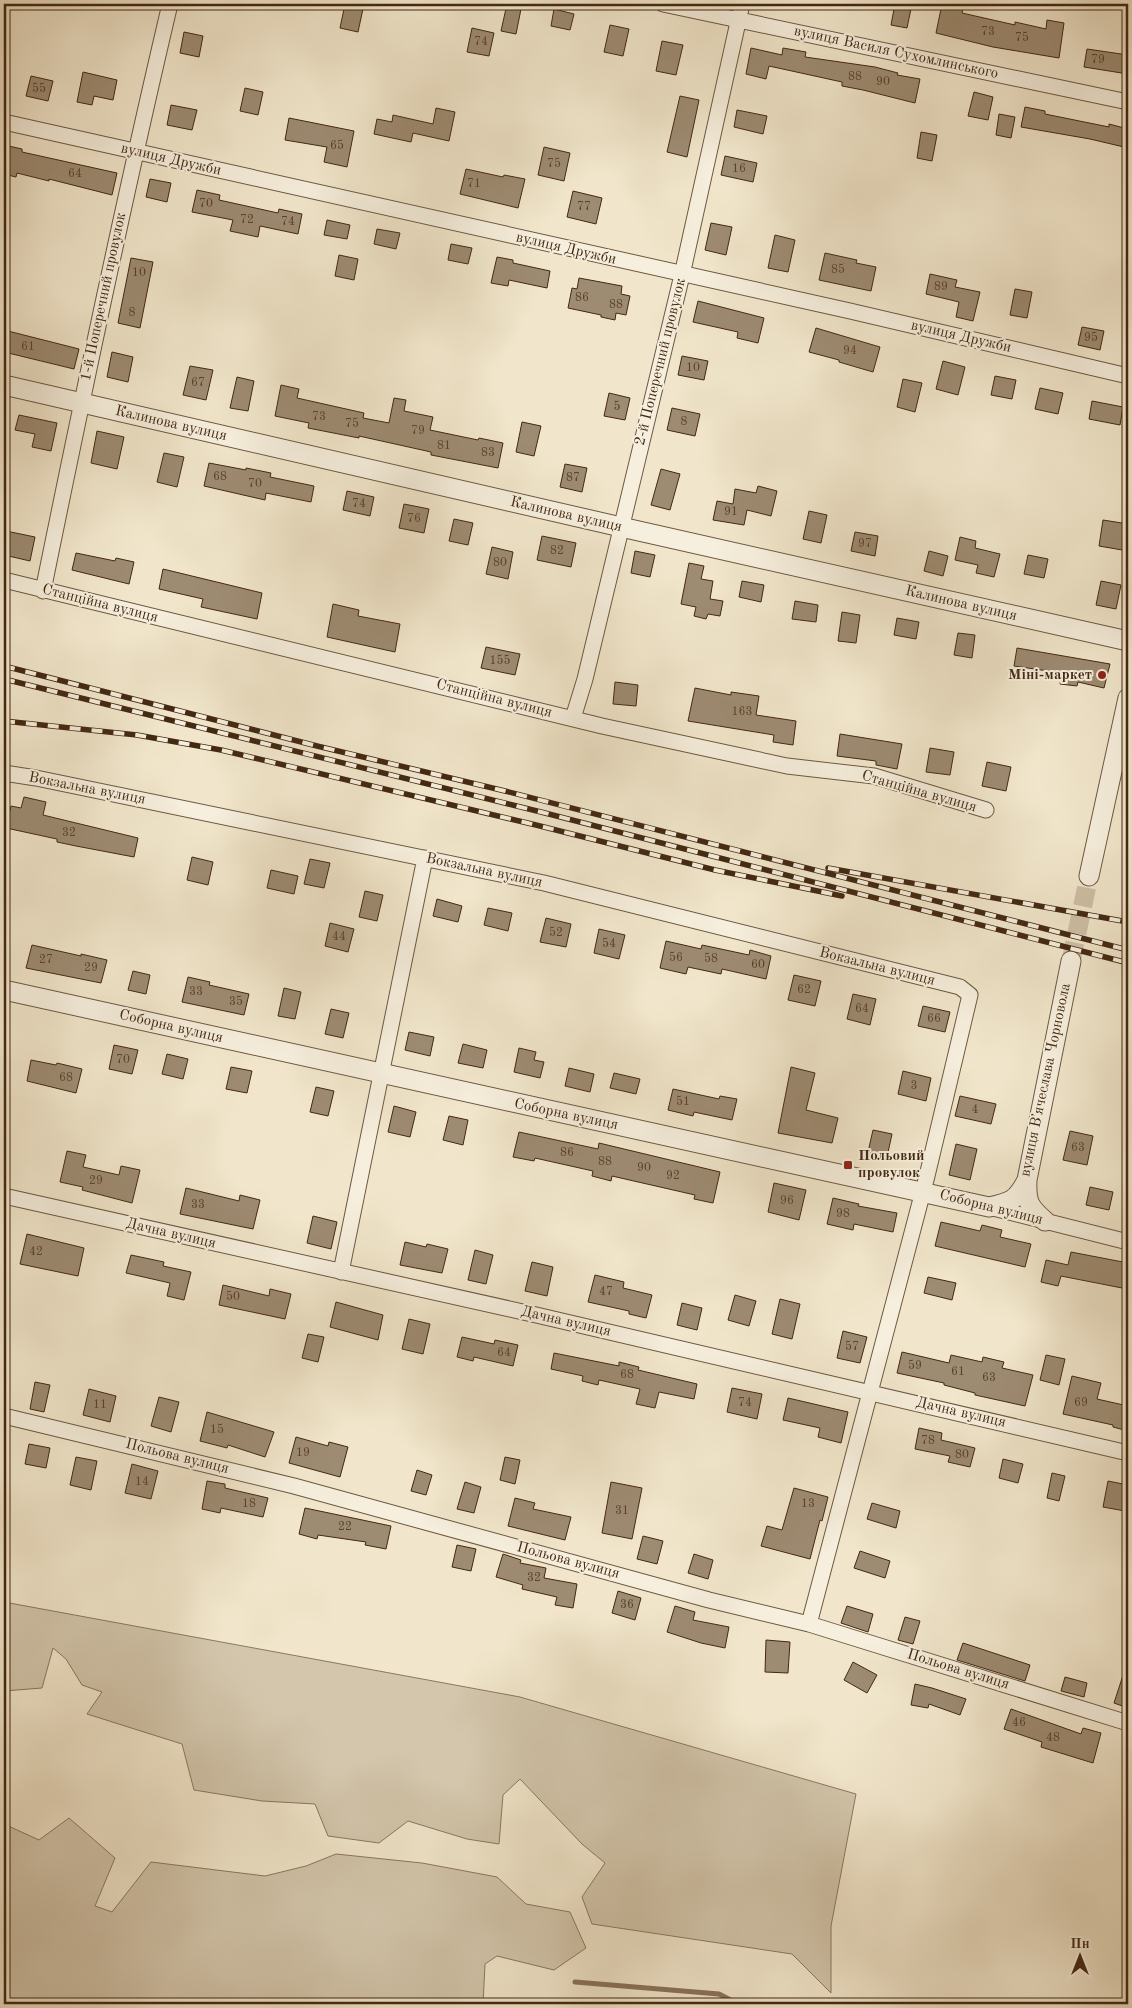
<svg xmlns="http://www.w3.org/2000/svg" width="1132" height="2008" font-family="'Old Standard TT',serif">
<rect width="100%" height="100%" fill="#f1e6cb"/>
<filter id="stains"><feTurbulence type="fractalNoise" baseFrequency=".004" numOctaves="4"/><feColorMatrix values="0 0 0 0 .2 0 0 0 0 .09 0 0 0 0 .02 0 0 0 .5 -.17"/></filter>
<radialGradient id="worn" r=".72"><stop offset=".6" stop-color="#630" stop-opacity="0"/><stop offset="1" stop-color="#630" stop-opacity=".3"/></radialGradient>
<path fill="#d3c6ac" stroke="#8b775f" d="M4 1602 520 1697 856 1794 831 1926V1993L792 1954 592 1924 582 1897 605 1863 582 1844 520 1779 503 1795 499 1844 467 1839 408 1821 379 1843 328 1836 315 1804 262 1801 194 1790 182 1744 87 1714 102 1692 82 1685 66 1659 53 1648 42 1688 4 1691Z
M69 1818 115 1858 95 1906 112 1912 151 1862 265 1876 306 1866 336 1854 422 1863 497 1877 526 1904 570 1912 586 1948 554 1970 497 1956 485 1964 483 2004H4V1824L39 1840Z"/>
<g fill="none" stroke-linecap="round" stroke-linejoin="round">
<path stroke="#88735b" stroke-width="5" d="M575 1982 719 1994 738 2004"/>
</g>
<path fill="#9d8b72" stroke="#432812" d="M345 4H364L358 32 340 28Z
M507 4H522L516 34 501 31Z
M895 4H912L907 28 891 25Z
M942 4 963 8 962 13 1015 25V22L1046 29 1047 20 1064 23 1059 58 993 47 936 33Z
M554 9 574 14 570 30 551 26Z
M610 25 629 29 623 56 604 52Z
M472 28 494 33 489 56 467 52Z
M184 32 203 36 199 57 180 53Z
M662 41 683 45 676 75 656 71Z
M751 48 782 55 783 48 806 52 805 57 875 67 898 73 897 75 920 79 915 103 863 90 842 86V82L769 66 766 79 746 74Z
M1087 49 1128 55V74L1084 67Z
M83 72 117 80 113 100 94 96 92 105 77 102Z
M31 76 53 81 48 101 26 96Z
M245 88 263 92 258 115 240 111Z
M974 92 993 97 988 120 968 116Z
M680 96 699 100 687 157 667 152Z
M171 105 197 110 192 130 167 125Z
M1025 107 1045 111V114L1109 127V124L1128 129 1124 147 1090 139 1021 127Z
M436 108 455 112 449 141 413 133 411 142 374 134 377 119 392 122 393 115 433 124Z
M737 110 767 116 763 134 734 127Z
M999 114 1015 117 1011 138 996 135Z
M289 118 354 131 347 167 324 162 327 147 285 140Z
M921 132 937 135 932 161 917 158Z
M4 145 22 149V152L117 173 112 195 49 179V181L17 173 16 177 4 174Z
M544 147 570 153 564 181 538 175Z
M725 156 757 163 753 182 721 175Z
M466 169 503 177 504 175 525 179 518 208 460 194Z
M150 179 171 183 167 202 146 197Z
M197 190 220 195 219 200 278 213 279 209 302 214 298 234 260 226 258 237 230 231 233 220 192 212Z
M573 191 602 198 596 224 567 217Z
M327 220 350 225 347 239 324 235Z
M711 223 732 227 726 255 705 250Z
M377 229 400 233 396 249 374 244Z
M775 235 795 240 788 272 768 268Z
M451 244 472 248 468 264 448 260Z
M825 253 857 260 856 263 876 267 871 291 819 280Z
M339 255 358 259 354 280 335 276Z
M497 257 513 260V263L550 271 547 288 509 280 508 286 491 283Z
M131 258 153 262 140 328 118 323Z
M930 274 957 280 955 287 980 292 973 321 956 317 959 302 926 294Z
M579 278 622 286 621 294 630 296 626 315 616 313 615 320 601 317V315L568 308 572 288 577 289Z
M1015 289 1032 292 1027 318 1010 315Z
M698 301 764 318 758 343 737 338 738 332 693 322Z
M1082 327 1104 331 1100 350 1078 345Z
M816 328 880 347 873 372 839 362V360L809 352Z
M4 330 79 349 74 369 4 352Z
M112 352 133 357 128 382 107 377Z
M682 356 708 361 704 380 678 375Z
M943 361 965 367 958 395 936 389Z
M190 366 213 370 206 400 183 395Z
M995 376 1016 380 1012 399 991 395Z
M237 377 254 381 248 411 230 408Z
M903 379 922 383 915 412 897 407Z
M281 385 299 389 297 398 364 413 363 418 389 423 394 398 406 400 404 411 433 417 430 430 478 440 479 438 503 443 498 468 431 455V452L359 436V438L308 428 309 423 275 416Z
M1040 388 1063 393 1058 414 1035 409Z
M609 393 630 398 625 420 604 416Z
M1092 401 1123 407 1120 425 1089 419Z
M672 408 700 414 695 436 667 430Z
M19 415 57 423 51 451 32 447 35 434 15 430Z
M522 422 541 426 534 456 516 452Z
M97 431 124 437 117 469 91 463Z
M164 453 184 457 177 487 157 482Z
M209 463 246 470V468L271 473 270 477 314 486 311 502 266 493 265 500 204 486Z
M565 464 587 468 582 492 560 487Z
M661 469 680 474 670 510 651 505Z
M758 486 777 491 771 516 747 510 744 525 713 520 717 501 733 504 735 489 756 493Z
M347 491 374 497 370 516 343 510Z
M404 504 429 509 424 533 399 528Z
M809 511 827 515 821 543 803 539Z
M454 519 473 523 468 545 449 541Z
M1103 520 1128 524V551L1099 546Z
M6 531 35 537 30 561 4 555Z
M855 532 878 536 875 556 851 551Z
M542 536 576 543 571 567 537 560Z
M960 537 976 541 975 548 1000 554 994 577 976 573 978 565 955 560Z
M492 547 513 552 508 579 486 574Z
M635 551 655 555 650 577 631 573Z
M929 551 948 556 943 576 924 571Z
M76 553 115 561 116 558 134 562 129 584 72 570Z
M1028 555 1048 559 1044 578 1024 574Z
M689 563 704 566 701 579 713 581 710 599 723 601 720 616 708 614 706 619 694 616 696 607 681 604Z
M163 569 262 593 257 619 201 607 203 599 159 589Z
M742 581 764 585 761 602 739 597Z
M1101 581 1121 585 1116 609 1096 605Z
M795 601 818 605 816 622 792 619Z
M333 604 359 610 358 616 400 624 395 652 327 637Z
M842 612 860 615 856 643 838 641Z
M897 618 919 622 916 639 894 635Z
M958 633 975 635 972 658 954 655Z
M486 647 520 654 515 675 481 668Z
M1017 648 1110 664 1104 688 1078 682 1077 686 1060 684 1062 673 1014 666Z
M615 682 638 685 636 706 613 704Z
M695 688 731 695V692L759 696 756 715 796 721 793 745 773 742 774 735 688 721Z
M840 734 902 744 897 769 876 765V761L837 756Z
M930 748 954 752 950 775 926 772Z
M987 762 1011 767 1006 791 982 786Z
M24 797 46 802 43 815 138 838 134 857 76 846 57 842V839L6 828 11 806 21 808Z
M192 857 213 862 208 885 187 880Z
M310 859 330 863 324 888 304 884Z
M271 870 298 876 294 894 267 888Z
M365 891 383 895 377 921 359 917Z
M437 899 462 906 458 922 433 916Z
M488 908 512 913 508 931 484 925Z
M546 918 571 924 566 947 540 942Z
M330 923 354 929 348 952 325 946Z
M599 929 625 935 619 959 594 953Z
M666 941 701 949 702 945 749 955 750 950 771 956 766 979 722 969 721 974 688 967 686 974 660 968Z
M32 945 81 956V954L107 960 101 983 26 968Z
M133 971 150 975 146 994 128 990Z
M794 975 821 981 815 1006 788 1000Z
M188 977 210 982 209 985 249 994 244 1015 182 1002Z
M284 988 301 992 295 1019 278 1016Z
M853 994 876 999 870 1025 847 1019Z
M923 1006 950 1012 945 1032 918 1026Z
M331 1009 349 1013 343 1038 325 1034Z
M409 1032 434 1037 430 1056 405 1050Z
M463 1044 487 1050 483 1068 458 1063Z
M114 1045 138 1050 132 1074 109 1069Z
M519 1048 536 1052 534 1060 544 1062 540 1078 514 1072Z
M167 1054 188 1059 183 1079 162 1074Z
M31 1060 56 1065 57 1063 82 1069 76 1093 27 1081Z
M231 1067 252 1071 247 1093 226 1089Z
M791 1067 815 1073 806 1110 838 1118 832 1143 778 1133Z
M569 1068 594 1074 590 1092 565 1086Z
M903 1071 931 1078 926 1101 898 1094Z
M614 1073 640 1079 636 1094 610 1088Z
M316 1087 334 1091 328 1116 310 1112Z
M673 1089 719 1099 720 1096 737 1099 732 1120 694 1112 693 1116 668 1110Z
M960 1096 996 1104 991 1124 955 1116Z
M394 1106 416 1112 410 1137 388 1132Z
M449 1116 468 1120 463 1145 443 1140Z
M873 1130 892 1134 887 1157 868 1152Z
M1070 1131 1093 1136 1087 1165 1063 1160Z
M519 1132 598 1149 599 1143 720 1172 713 1203 694 1199 695 1195 612 1176 611 1181 592 1176 593 1171 535 1158 534 1161 513 1157Z
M956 1144 977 1149 970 1180 949 1175Z
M67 1151 86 1155 83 1167 119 1175 121 1166 140 1170 132 1203 82 1190 83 1187 60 1182Z
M774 1183 806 1190 799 1220 768 1212Z
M1090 1187 1113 1192 1109 1210 1086 1205Z
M186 1188 239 1201 240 1195 260 1200 253 1229 180 1214Z
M833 1198 859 1204 858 1206 897 1213 893 1232 854 1224 853 1230 827 1224Z
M313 1216 337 1222 331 1249 307 1243Z
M941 1222 980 1231 982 1225 1002 1230 1000 1237 1031 1244 1025 1267 935 1246Z
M27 1234 84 1248 78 1276 20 1264Z
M405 1242 426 1247 427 1244 448 1249 442 1273 400 1265Z
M475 1250 493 1255 486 1284 468 1280Z
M1071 1252 1128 1263 1122 1288 1061 1276 1058 1286 1041 1282 1046 1260 1068 1265Z
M131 1255 164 1262 163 1266 191 1272 184 1300 167 1296 170 1283 126 1273Z
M532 1262 553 1267 547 1296 525 1291Z
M595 1275 624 1282 623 1288 652 1295 646 1318 629 1314V1311L588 1302Z
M928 1277 956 1283 952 1300 924 1293Z
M223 1285 269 1296 270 1289 291 1294 285 1319 219 1305Z
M735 1295 756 1301 749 1326 728 1320Z
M780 1299 800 1304 792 1339 772 1334Z
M336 1302 383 1315 378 1340 330 1327Z
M682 1303 702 1308 697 1330 677 1325Z
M409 1319 430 1324 423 1354 402 1349Z
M843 1331 867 1337 860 1363 837 1358Z
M308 1334 324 1337 318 1362 302 1358Z
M462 1337 494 1344 495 1340 518 1345 513 1366 474 1357 473 1361 457 1357Z
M902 1352 949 1363 951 1355 982 1362 983 1357 1004 1362 1002 1368 1033 1375 1025 1406 975 1395V1393L944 1385V1383L897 1373Z
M554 1353 619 1366V1362L639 1367 638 1370 697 1384 694 1399 659 1392 655 1408 636 1404 640 1389 599 1380 598 1385 582 1381 583 1376 551 1369Z
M1046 1355 1065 1359 1059 1385 1040 1380Z
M1072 1376 1101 1383 1097 1399 1128 1406V1431L1113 1427V1425L1063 1414Z
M35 1382 50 1385 44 1412 30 1409Z
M732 1388 762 1394 757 1419 727 1412Z
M89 1389 116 1396 110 1422 83 1415Z
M159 1397 179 1402 171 1432 151 1426Z
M788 1398 848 1412 841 1443 818 1437 820 1428 783 1420Z
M207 1412 274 1432 265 1457 228 1445 227 1448 200 1441Z
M919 1428 942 1433 941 1440 975 1448 970 1467 948 1462 950 1456 915 1449Z
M296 1437 328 1446 329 1442 348 1447 340 1477 289 1463Z
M29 1444 50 1448 46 1468 25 1464Z
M76 1457 97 1461 91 1490 70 1485Z
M505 1457 520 1460 515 1484 500 1480Z
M1003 1459 1023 1464 1018 1483 999 1478Z
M132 1464 158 1471 151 1499 125 1493Z
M417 1470 432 1475 426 1495 411 1491Z
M1052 1473 1065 1476 1059 1501 1047 1498Z
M207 1481 225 1484V1488L268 1498 263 1517 221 1508 220 1513 202 1509Z
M1108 1481 1128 1485 1125 1511 1103 1507Z
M465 1482 481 1487 474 1513 457 1509Z
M611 1482 642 1488 632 1539 602 1533Z
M794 1488 828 1497 822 1521 820 1520 810 1559 761 1546 767 1526 782 1530Z
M515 1498 535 1503 533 1509 571 1517 565 1540 508 1526Z
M872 1503 900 1511 896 1528 867 1519Z
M305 1508 391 1526 386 1549 365 1545 366 1542 318 1535 317 1539 299 1534Z
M643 1536 663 1541 657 1564 637 1559Z
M457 1545 476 1549 471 1571 452 1567Z
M860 1551 890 1561 885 1578 854 1568Z
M503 1554 521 1560 520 1563 546 1568 544 1578 577 1584 573 1608 555 1605 557 1597 522 1589 523 1585 496 1577Z
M694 1554 713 1560 708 1579 688 1573Z
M618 1591 641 1598 635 1620 612 1613Z
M675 1606 695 1612 693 1620 729 1627 725 1648 701 1643 667 1632Z
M847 1606 873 1614 868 1632 841 1623Z
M905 1617 920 1621 913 1644 898 1640Z
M766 1640 790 1642 788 1673 765 1672Z
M963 1643 1030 1665 1025 1681 957 1660Z
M853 1662 877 1675 867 1693 844 1680Z
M1126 1666 1128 1667V1708L1114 1703Z
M1065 1677 1087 1683 1084 1697 1061 1691Z
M915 1684 932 1688 966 1699 960 1715 929 1704 928 1708 911 1705Z
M1011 1709 1081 1734 1083 1728 1101 1733 1093 1763 1041 1747 1042 1742 1004 1729Z"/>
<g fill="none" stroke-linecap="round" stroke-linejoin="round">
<path stroke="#cec0a6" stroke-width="19" stroke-dasharray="19 9" stroke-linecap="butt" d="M1071 961 1089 876"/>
<defs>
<path id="minor" d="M663 4 1128 102
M4 122 850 311 1128 376
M4 580 602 726 787 766 874 776 986 810
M43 591C83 394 124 199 170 4
M573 718 585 679 682 275 742 4
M4 773 36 778 544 883 960 987 970 995 927 1176 809 1624
M4 1196 532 1314 1128 1453
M989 1207 1128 1242
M341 1272 425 858
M4 1416 294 1486 709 1600 809 1624 1128 1723"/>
<path id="tertiary" d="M4 385 621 527 1128 641
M1089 876 1128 698
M4 990 989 1207C1011 1202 1016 1201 1027 1180L1071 961
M1027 1180C1026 1202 1029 1207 1045 1221"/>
</defs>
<use href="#minor" stroke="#6e5840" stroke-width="17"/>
<use href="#tertiary" stroke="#6e5840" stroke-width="21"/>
<use href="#minor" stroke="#f6efdd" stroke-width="15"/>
<use href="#tertiary" stroke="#f6efdd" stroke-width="19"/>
<defs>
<path id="rail" d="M4 666 317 746 505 791 1128 950
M4 679 541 812 1128 963
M4 721 137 735 221 750 536 825 715 870 842 896
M828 868 1128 922"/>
</defs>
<use href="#rail" stroke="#432812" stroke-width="5.5"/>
<use href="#rail" stroke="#f6efdd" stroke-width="4" stroke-dasharray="11" stroke-linecap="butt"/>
</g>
<g fill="#8f2418" stroke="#f6efdd" stroke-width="2">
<circle cx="1102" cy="675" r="5"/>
<rect x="843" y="1160" width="10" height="10" rx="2.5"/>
</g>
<g text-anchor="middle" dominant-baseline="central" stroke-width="4" stroke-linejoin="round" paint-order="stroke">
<g font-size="12" fill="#5a412a">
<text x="988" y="32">73</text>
<text x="1022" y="38">75</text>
<text x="481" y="42">74</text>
<text x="1098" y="60">79</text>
<text x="855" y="77">88</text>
<text x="883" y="82">90</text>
<text x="39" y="89">55</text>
<text x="337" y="146">65</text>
<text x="554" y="164">75</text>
<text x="739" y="169">16</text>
<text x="75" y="174">64</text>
<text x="474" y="184">71</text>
<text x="206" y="204">70</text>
<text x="584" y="207">77</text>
<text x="247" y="220">72</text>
<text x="288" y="222">74</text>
<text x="838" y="270">85</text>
<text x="139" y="273">10</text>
<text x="941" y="287">89</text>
<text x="582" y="298">86</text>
<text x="616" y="305">88</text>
<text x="132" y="313">8</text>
<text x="1091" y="338">95</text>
<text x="28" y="347">61</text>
<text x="850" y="351">94</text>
<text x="693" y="368">10</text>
<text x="198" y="383">67</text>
<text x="617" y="407">5</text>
<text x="319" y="417">73</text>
<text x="684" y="422">8</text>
<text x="352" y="424">75</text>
<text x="418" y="431">79</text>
<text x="444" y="446">81</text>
<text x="488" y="453">83</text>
<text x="220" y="477">68</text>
<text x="573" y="478">87</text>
<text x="255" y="484">70</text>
<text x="359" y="504">74</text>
<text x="731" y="512">91</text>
<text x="414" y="519">76</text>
<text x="865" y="544">97</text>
<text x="557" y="551">82</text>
<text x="500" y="563">80</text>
<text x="500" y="661">155</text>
<text x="742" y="712">163</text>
<text x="69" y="833">32</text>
<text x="556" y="933">52</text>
<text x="339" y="937">44</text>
<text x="609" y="944">54</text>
<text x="676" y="958">56</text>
<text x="711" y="959">58</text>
<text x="46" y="960">27</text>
<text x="758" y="965">60</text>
<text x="91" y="968">29</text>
<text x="804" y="990">62</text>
<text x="196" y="992">33</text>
<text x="236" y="1002">35</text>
<text x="862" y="1009">64</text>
<text x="934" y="1019">66</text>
<text x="123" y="1060">70</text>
<text x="66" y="1078">68</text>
<text x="914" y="1086">3</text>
<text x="683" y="1102">51</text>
<text x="975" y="1110">4</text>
<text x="1078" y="1148">63</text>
<text x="567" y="1153">86</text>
<text x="605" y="1162">88</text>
<text x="644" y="1168">90</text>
<text x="673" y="1176">92</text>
<text x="96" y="1181">29</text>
<text x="787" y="1201">96</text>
<text x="198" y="1205">33</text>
<text x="843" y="1214">98</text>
<text x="36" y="1252">42</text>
<text x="606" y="1292">47</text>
<text x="233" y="1297">50</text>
<text x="852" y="1347">57</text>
<text x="504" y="1353">64</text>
<text x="915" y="1366">59</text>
<text x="958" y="1372">61</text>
<text x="627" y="1375">68</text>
<text x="989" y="1378">63</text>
<text x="745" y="1403">74</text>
<text x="1081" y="1403">69</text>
<text x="100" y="1405">11</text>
<text x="217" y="1430">15</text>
<text x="928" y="1441">78</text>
<text x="303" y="1453">19</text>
<text x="962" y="1455">80</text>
<text x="142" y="1482">14</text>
<text x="249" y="1504">18</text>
<text x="808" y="1504">13</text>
<text x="622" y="1511">31</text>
<text x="345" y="1527">22</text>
<text x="534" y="1578">32</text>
<text x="627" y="1605">36</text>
<text x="1019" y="1723">46</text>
<text x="1053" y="1738">48</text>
</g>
<g font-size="15" fill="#432812" stroke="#f6efdd">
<text transform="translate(896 53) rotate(12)">вулиця Василя Сухомлинського</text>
<text transform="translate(171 160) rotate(13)">вулиця Дружби</text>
<text transform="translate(566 249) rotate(13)">вулиця Дружби</text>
<text transform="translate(104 297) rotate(-78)">1-й Поперечний провулок</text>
<text transform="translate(961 337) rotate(13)">вулиця Дружби</text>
<text transform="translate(661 362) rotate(-76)">2-й Поперечний провулок</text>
<text transform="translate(171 424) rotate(13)">Калинова вулиця</text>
<text transform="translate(566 515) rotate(13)">Калинова вулиця</text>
<text transform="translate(100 604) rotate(14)">Станційна вулиця</text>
<text transform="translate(961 604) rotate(13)">Калинова вулиця</text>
<text transform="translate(494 699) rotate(14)">Станційна вулиця</text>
<text transform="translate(87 789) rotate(11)">Вокзальна вулиця</text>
<text transform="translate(919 792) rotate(16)">Станційна вулиця</text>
<text transform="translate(484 871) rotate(12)">Вокзальна вулиця</text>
<text transform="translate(877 967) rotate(14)">Вокзальна вулиця</text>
<text transform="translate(171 1027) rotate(13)">Соборна вулиця</text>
<text transform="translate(1046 1080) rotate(-78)">вулиця Вʼячеслава Чорновола</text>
<text transform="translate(566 1115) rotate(12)">Соборна вулиця</text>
<text transform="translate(991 1208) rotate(14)">Соборна вулиця</text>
<text transform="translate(171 1234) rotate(13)">Дачна вулиця</text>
<text transform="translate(566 1322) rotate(13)">Дачна вулиця</text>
<text transform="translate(961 1413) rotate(13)">Дачна вулиця</text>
<text transform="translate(177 1457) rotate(14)">Польова вулиця</text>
<text transform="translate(568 1561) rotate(15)">Польова вулиця</text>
<text transform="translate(958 1670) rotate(17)">Польова вулиця</text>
</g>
<g font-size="15" font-weight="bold" fill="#432812" stroke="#f6efdd" text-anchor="end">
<text x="1092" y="675">Міні-маркет</text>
<text x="858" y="1156" text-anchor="start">Польовий<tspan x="858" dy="17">провулок</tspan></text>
</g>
</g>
<rect width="1132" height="2008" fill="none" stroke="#f1e6cb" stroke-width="20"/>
<rect x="5" y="5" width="1122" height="1998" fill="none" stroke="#432812" stroke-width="2.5"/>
<rect x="10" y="10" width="1112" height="1988" fill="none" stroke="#432812"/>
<g transform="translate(1080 1956)" stroke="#f6efdd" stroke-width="4" paint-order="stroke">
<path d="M0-4L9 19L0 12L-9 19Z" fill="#432812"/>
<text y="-8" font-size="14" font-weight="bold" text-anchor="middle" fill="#432812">Пн</text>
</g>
<rect width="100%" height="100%" filter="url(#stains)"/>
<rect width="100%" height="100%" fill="url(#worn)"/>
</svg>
